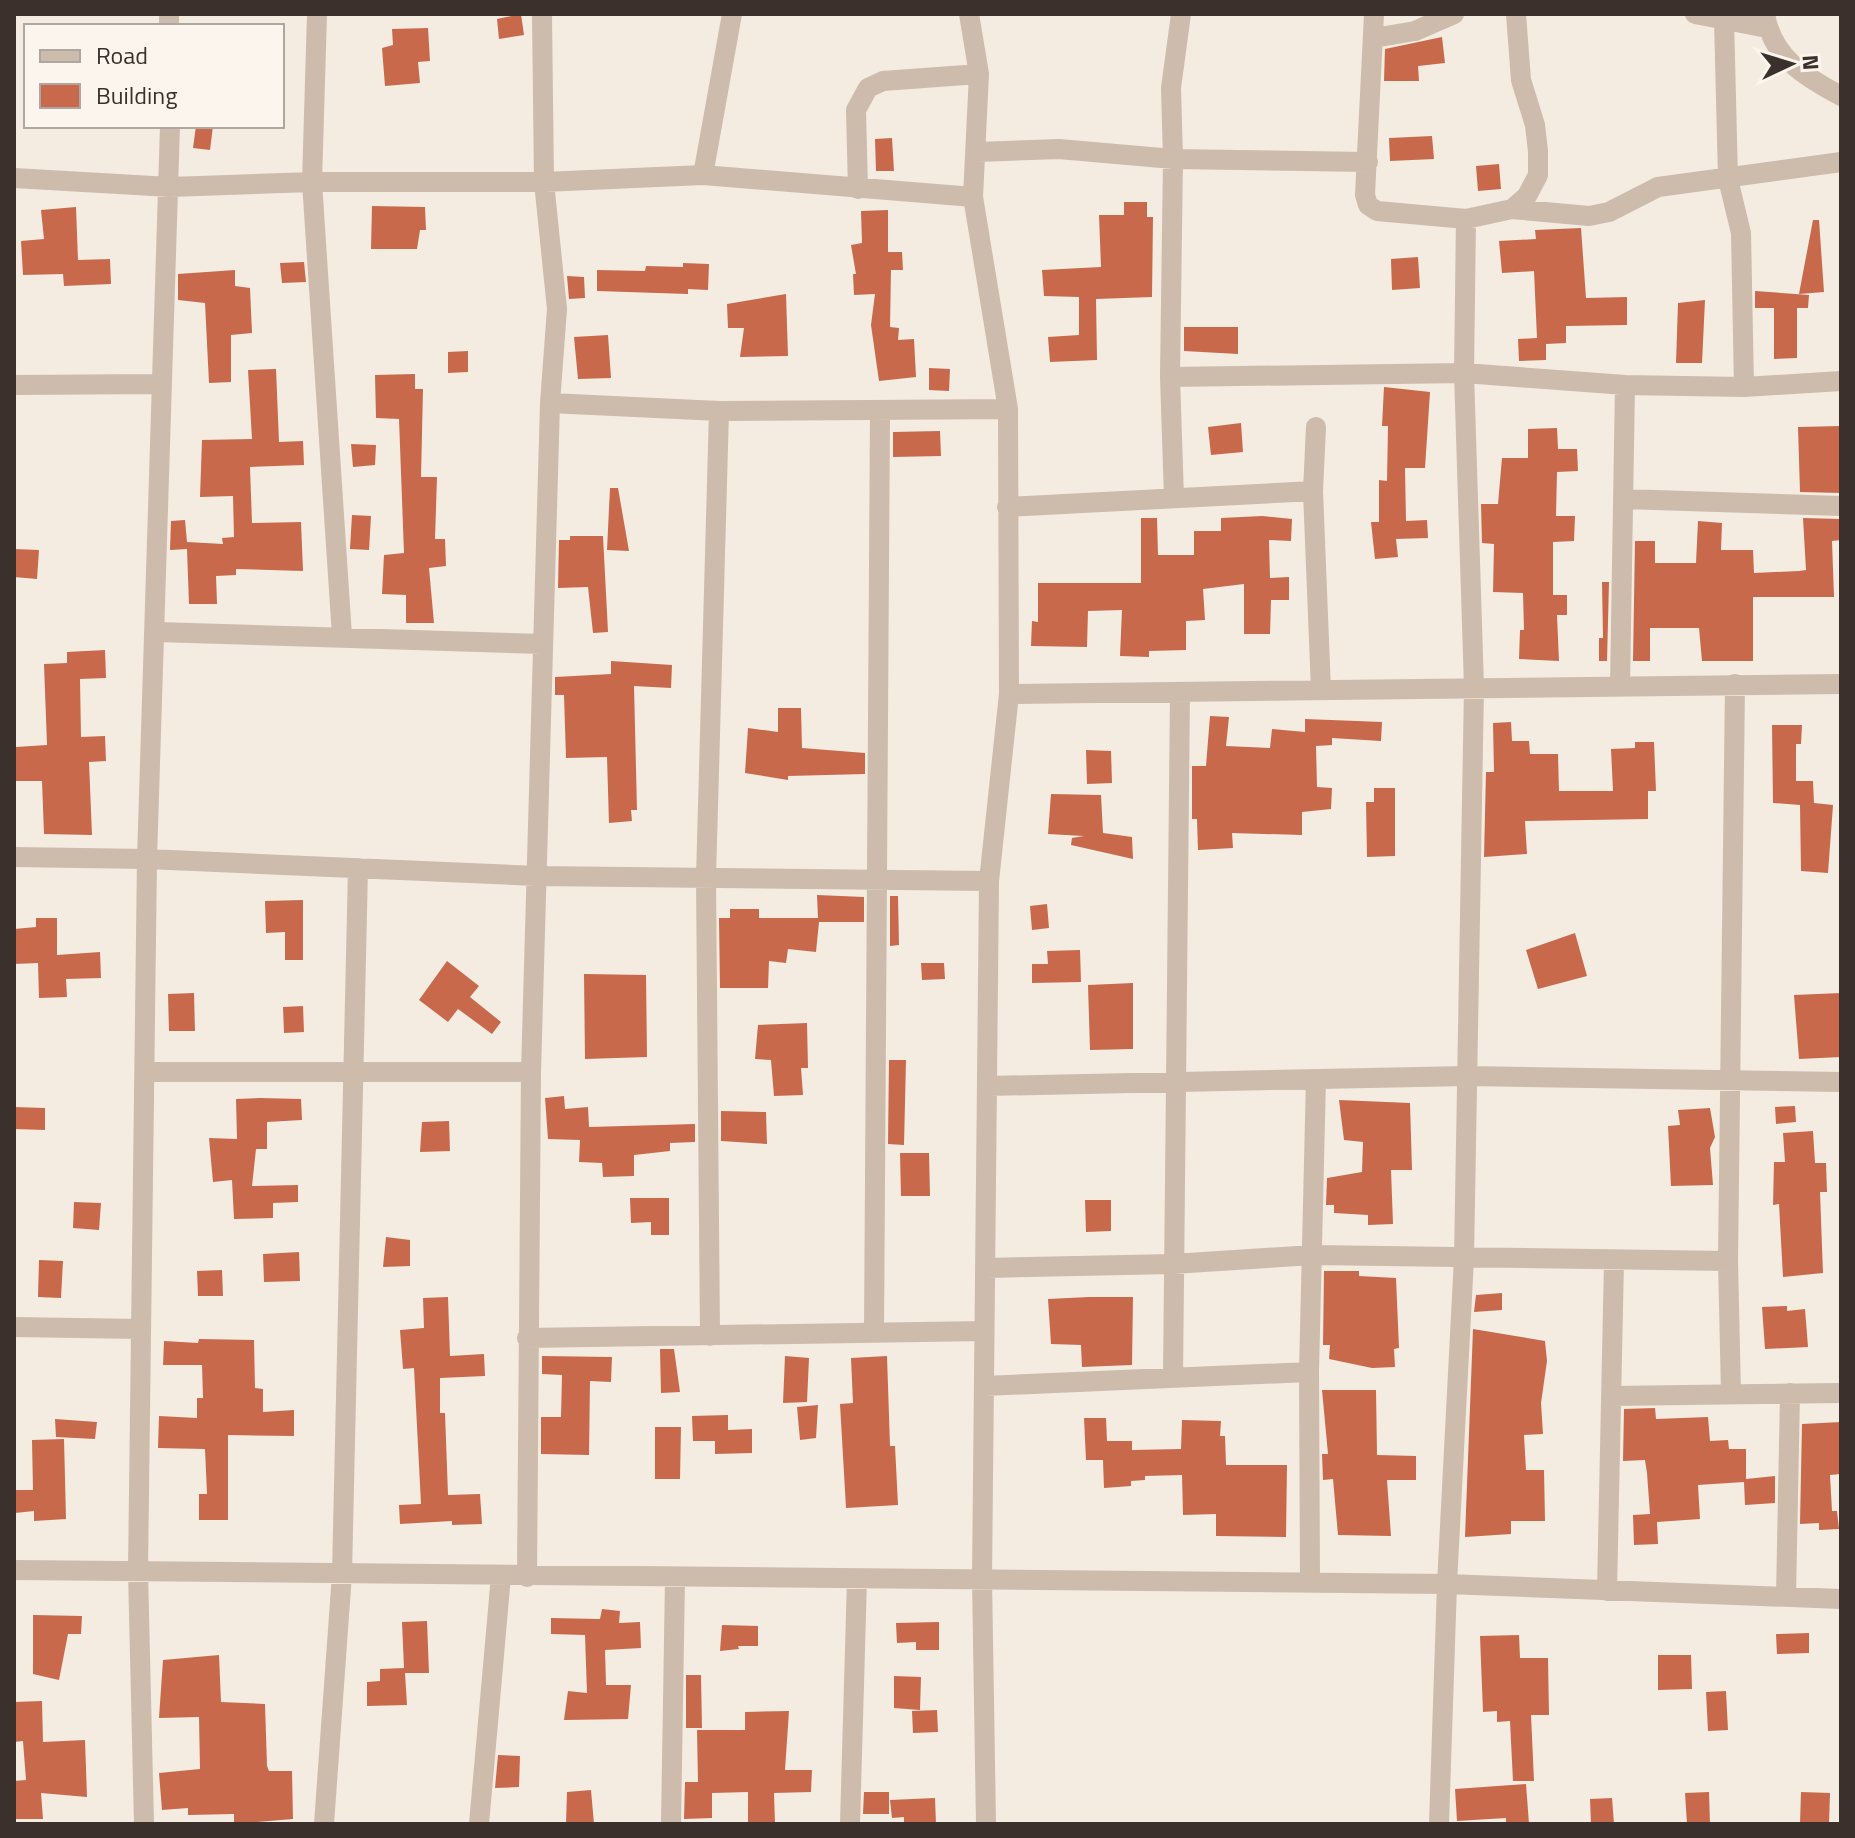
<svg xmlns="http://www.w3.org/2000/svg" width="1855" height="1838" font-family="'Titillium Web',sans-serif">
<rect width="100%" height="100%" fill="#f4ebe1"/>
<path fill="#c8694b" d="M521 14 524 35 499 39 497 19Z
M428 28 430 61 418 62 420 83 385 86 382 48 393 45 392 29Z
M1442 37 1445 63 1418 66 1419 81H1384L1385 49Z
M196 126H213L210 150 193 148Z
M1432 136 1434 159 1390 161 1389 138Z
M892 138 894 171H876L875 139Z
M1499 164 1501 189 1478 191 1476 166Z
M1124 202H1147V217H1153L1152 297 1096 299 1097 360 1050 362 1048 337 1079 335V297L1044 296 1042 270 1101 267 1099 215H1124Z
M372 206 425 207 426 230H420L417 249H371Z
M76 207 78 260 110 259 111 284 64 286 63 274 23 275 21 241 44 239 41 210Z
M888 210V252H902L903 270H891L890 327 899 328 898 340 914 339 916 377 879 381 871 325 875 294 854 295 853 274H856L851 245 862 243 861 211Z
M1813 220H1819L1824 292 1799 294Z
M1581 228 1586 298 1627 297V325L1566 326V343L1546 344V360L1519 361 1518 339 1537 338 1534 271 1502 273 1499 241 1536 239 1535 230Z
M1418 257 1420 288 1392 290 1391 259Z
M304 262 306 282 282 283 280 263Z
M683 263 709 264 708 290 688 289V294L597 291V270L645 271 646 266 683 267Z
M235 270V286L250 288 252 333 231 335V382L209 383 205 303 178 300V274Z
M567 276 584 277 585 298 569 299Z
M1755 291 1809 295 1808 308H1797V358L1774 359V308H1755Z
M786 294 788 356 740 357 744 328H728L727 304Z
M1705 300 1702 363H1676L1678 303Z
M1184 327H1238V354L1184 351Z
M608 335 611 378 578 379 574 337Z
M468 351V372L448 373V352Z
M929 368 950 369 949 391 929 390Z
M276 369 279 442 303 441 304 465 250 467 252 523 301 522 303 571 236 569V575L216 576 217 604H189L187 549 170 550 171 521 185 520 187 542 223 544 222 538 234 537 233 496 200 497 202 440 252 439 248 370Z
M415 374V389H423L421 477H437L435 539H445L446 566 429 568 434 623H406V595L382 594 384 555 404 553 399 419 376 418 375 375Z
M1384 387 1430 392 1425 468H1405L1406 521 1427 520 1428 538 1396 539 1398 557 1375 559 1371 522H1379V480L1387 481 1388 426H1382Z
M1241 423 1243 452 1211 455 1208 427Z
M1841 426V493L1800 492 1798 427Z
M1557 428 1558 449H1577L1578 471 1557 472 1556 516H1575L1574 541 1553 542V595H1567V615H1557L1559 661 1519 659 1520 630H1524L1523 593 1493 592 1494 544 1482 543 1481 504H1498L1502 458H1528V429Z
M940 431 941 456 893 457V432Z
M351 444 376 445 375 465 353 467Z
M610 488H618L629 551 607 550Z
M352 515 371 516 369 550 350 549Z
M1262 516 1292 519 1291 541 1269 540 1270 578 1289 577V600H1271L1270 634H1244V584L1203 589 1205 620 1186 621V650L1149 651V657L1120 656 1122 610 1088 611 1087 647 1031 646 1032 621 1038 622V583H1141V518H1157L1158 555H1194V531H1221V518Z
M1803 518 1841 519V540L1832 541 1834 597H1753V661H1702L1699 628H1650V661H1633L1635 541H1655V563H1696L1698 521 1722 523 1721 550H1753L1754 573 1799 571 1806 570Z
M570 536H603L608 632 593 633 588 587 558 588 559 540H570Z
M14 549 39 550 37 579 14 577Z
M1602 582H1609L1607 661H1599V638H1603Z
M105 650 106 678 80 679 81 737 105 736 106 761 89 762 92 835 44 834 42 781H15L16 747 47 745 44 664 67 663V652Z
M611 661 672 665 671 688 634 686 637 810H631L632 821 609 823 607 757 566 758 564 695H555V677L611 674Z
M778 708H801L802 748 865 753V774L788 776V780L745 773 748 728 778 732Z
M1210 716 1229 717 1226 746 1270 748 1272 729 1305 732V719L1382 722 1381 741 1332 738V745L1316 746 1317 787 1332 788 1331 809 1302 812V835L1232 833 1233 848 1198 850 1197 819H1192V766H1206Z
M1511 722 1512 741H1529L1530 754H1558L1559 791H1613L1611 749 1635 748V742H1654L1656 791H1648V819L1525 821 1527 854 1484 857 1486 772H1494L1493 723Z
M1772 725H1802L1801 744H1796V781H1813L1814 803 1833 805 1828 873 1801 871 1800 805 1773 803Z
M1086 750 1111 751 1112 783 1087 784Z
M1374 788H1395V856L1367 857 1366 802H1374Z
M1051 794 1101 795 1103 833 1132 837 1133 859 1071 845 1072 838 1084 836 1048 834Z
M817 895 864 897V922H819L816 952 788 949 786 963 769 961 768 988H720L719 918H730V909H759V918H818Z
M890 896H898L899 945 890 946Z
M303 900V960H285V932L266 933 265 901Z
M1047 904 1049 928 1032 930 1030 906Z
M36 918H57V955L100 952 101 978 66 979 67 997 39 998 38 963 14 964V929L36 927Z
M1575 933 1587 976 1538 989 1526 950Z
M1080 950 1081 982 1032 983V964H1048L1047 951Z
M447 961 479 986 470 997 501 1022 492 1034 458 1009 448 1022 419 1000Z
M921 963H944L945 979 922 980Z
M584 974 646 975 647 1057 585 1059Z
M1133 983V1049L1090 1050 1088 985Z
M194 993 195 1031H169L168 994Z
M1841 993V1057L1799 1059 1794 995Z
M303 1006 304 1032 284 1033 283 1007Z
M807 1023 808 1068H801L803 1095 774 1096 771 1060 755 1059 758 1025Z
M889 1060H906L904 1145 888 1144Z
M564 1096 565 1109 588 1107 589 1127 695 1124V1142L670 1143V1151L634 1155V1176L603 1177 602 1163 579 1162 580 1140 548 1139 545 1098Z
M260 1098 301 1099 302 1120 267 1122V1149H256L252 1186 298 1185V1202L273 1203V1218L234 1219 232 1180 213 1182 209 1138 237 1139 236 1099Z
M1339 1100 1410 1103 1412 1170H1391L1393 1224 1368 1225V1215L1334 1213V1205H1326L1327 1178 1362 1172 1363 1142 1344 1140Z
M1795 1106 1796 1122 1776 1124 1775 1107Z
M14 1107 45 1108V1130L14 1129Z
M1710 1108 1715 1137 1710 1148 1713 1185 1671 1186 1668 1126 1680 1125 1678 1110Z
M721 1111 766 1112 767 1144 721 1141Z
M449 1121 450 1151 420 1152 422 1122Z
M1813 1131 1815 1163H1826L1827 1192H1820L1823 1273 1783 1277 1779 1204 1773 1205 1774 1162H1785L1783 1133Z
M900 1153H929L930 1196H901Z
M630 1198H669V1235H651V1222L631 1223Z
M1085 1200H1111V1231L1086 1232Z
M74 1202 101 1203 99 1230 73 1228Z
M386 1237 410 1240V1266L383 1267Z
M299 1252 300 1281 264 1282 263 1254Z
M39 1260 63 1261 61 1298 38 1297Z
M222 1270 223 1296H198L197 1271Z
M1324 1271H1359V1276L1396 1278 1399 1348 1394 1349 1395 1367 1372 1368 1329 1359 1330 1345H1323Z
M1502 1293V1310L1474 1312 1476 1295Z
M448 1297 450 1356 484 1354 485 1376 440 1378V1413H445L448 1495 480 1494 482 1524 452 1525V1521L400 1524 399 1505 421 1504 414 1368 403 1369 400 1330 424 1328 423 1298Z
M1089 1297H1133L1132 1365 1082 1367 1081 1345 1051 1344 1048 1299Z
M1787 1306V1311L1805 1309 1808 1347 1765 1349 1762 1307Z
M1473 1329 1545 1341 1547 1361 1541 1403 1543 1434 1524 1435 1526 1470H1544L1545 1521H1511V1534L1465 1537Z
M199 1339 254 1340 255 1388 263 1389V1412L294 1410V1436L228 1435V1520H199V1494H207L205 1449 158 1448 159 1416 197 1418V1398H203L202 1365H163L164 1341 198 1343Z
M660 1349H674L680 1392 661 1393Z
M542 1356 612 1357 611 1382 590 1381 589 1455 541 1454V1417H561L562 1375 542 1374Z
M785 1356 809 1358 807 1402 783 1403Z
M887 1356 890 1446H895L898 1505 846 1508 840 1404 853 1403 851 1358Z
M1322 1390H1376L1377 1455 1416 1456V1480H1387L1391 1536 1338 1535 1333 1479 1323 1480 1322 1454H1328Z
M818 1405 816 1438 800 1440 797 1407Z
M1655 1408 1656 1419 1708 1417 1710 1441 1728 1440 1729 1449H1746V1479L1775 1476V1503L1745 1505 1744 1482 1698 1485 1700 1519 1657 1522 1658 1544 1634 1545 1633 1515 1650 1514 1647 1473 1645 1460 1623 1461 1624 1409Z
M728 1415V1430L752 1429V1453L715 1454V1441H693L692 1416Z
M1084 1418H1106L1107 1441H1132V1450L1181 1449 1182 1420 1221 1421 1220 1436H1225L1226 1465H1287L1286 1537 1216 1536V1514L1183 1515 1182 1475 1145 1476V1480L1131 1481V1486L1104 1488 1103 1460H1086Z
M55 1419 97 1422 95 1439 56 1437Z
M1841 1422V1474L1830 1475 1832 1511H1837L1839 1529 1819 1530V1523L1800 1524 1802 1424Z
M655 1427H681L680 1479H655Z
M64 1439 66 1519 34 1521V1511L15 1513 14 1490H33L32 1440Z
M602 1609 620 1611 619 1623 640 1622 641 1648 605 1650 606 1685H631L628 1719 564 1720 568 1691 587 1693 585 1635 551 1634V1618L600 1619Z
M33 1615 82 1616 81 1634H68L59 1680 33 1674Z
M427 1621 429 1673H405L407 1705 367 1706V1682L380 1681V1669L404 1668 402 1622Z
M939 1622V1650H916V1642L897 1643 896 1623Z
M722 1625 758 1626V1646H738L739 1649 720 1651Z
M1809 1633V1653L1777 1654 1776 1634Z
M1519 1635 1520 1658H1548L1549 1715H1531L1534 1781H1513L1510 1721 1497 1722V1711L1483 1712 1480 1636Z
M219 1655 221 1702 265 1704 267 1766 269 1771H292L293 1819 234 1824V1814L188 1815V1808L162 1810 159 1773 200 1769 199 1717 159 1718 163 1660Z
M1658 1655H1691L1692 1689 1658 1690Z
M686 1675H701L702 1728H686Z
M894 1676 921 1677 920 1710 894 1708Z
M1726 1691 1728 1730 1708 1731 1706 1692Z
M42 1701 43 1742 85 1740 87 1797 41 1793 43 1819H14V1781L26 1780 23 1741 14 1742V1702Z
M937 1710 938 1732 913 1733 912 1711Z
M789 1711 785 1770H812L811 1792 774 1793 775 1823 748 1824V1792L712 1793V1818L684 1819 685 1782H698L697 1730H745V1712Z
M498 1755 520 1756 519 1787 495 1788Z
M1526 1784 1529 1824H1506V1818L1457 1821 1455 1789Z
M591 1790 594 1824H566L567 1792Z
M864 1792H889V1814H863Z
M1709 1792 1710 1824H1687L1685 1793Z
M1801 1792 1830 1793 1829 1824H1800Z
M935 1798 936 1824H904V1817L892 1818 890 1800Z
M1612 1798 1614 1824H1591L1590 1799Z"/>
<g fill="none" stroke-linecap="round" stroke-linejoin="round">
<path stroke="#cdbbac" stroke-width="20" d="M169 14V26
M317 14 312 182 342 636
M969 14 979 74 973 197 1008 409 1009 694 989 881 982 1579 986 1824
M1374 14 1365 195 1368 205 1377 211 1466 219 1512 209 1527 196 1538 175V151L1535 125 1521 80 1516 14
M1695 14 1767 28
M1765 14C1772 57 1805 77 1841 96
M1724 19 1728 179 1741 233 1744 387
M1374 38 1415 31 1454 14
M978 152 1059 149 1173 159 1368 162
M703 175 732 14
M14 178 170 187 312 182H544L703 175 973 197
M858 189 856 110 868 88 883 81 979 74
M1512 209 1589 216 1609 212 1658 187 1841 162
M1170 377 1464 373 1625 385 1744 387 1841 381
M14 385 159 384
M550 403 719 411 1008 409
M1316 427 1313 491 1321 690
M1174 498 1170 377 1173 159 1171 88 1181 14
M1623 499 1841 506
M1007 507 1313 491
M157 632 543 644
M1620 687 1625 385
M1009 694 1841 684
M14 857 147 859 536 876 989 881
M145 1072H531
M987 1086 1467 1076 1841 1082
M985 1268 1173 1264 1313 1255 1728 1261
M14 1327 141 1329
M874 1333 880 412
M710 1336 706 878 719 411
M527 1338 984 1331
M1173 1378 1180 692
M984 1386 1309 1372
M1731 1393 1728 1261 1735 684
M1611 1396 1841 1393
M14 1570 1447 1584 1841 1599
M527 1577 531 1072 550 403 557 309 544 182 542 14
M1310 1582 1309 1372 1316 1079
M1607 1591 1614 1261
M1786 1597 1790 1393
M144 1824 138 1571 147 859 170 126
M324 1824 342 1574 358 868
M479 1824 501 1576
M671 1824 675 1579
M850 1824 857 1579
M1439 1824 1447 1584 1464 1258 1474 687 1464 373 1466 219"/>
</g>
<rect width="1855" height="1838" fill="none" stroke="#3b302b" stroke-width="32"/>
<rect x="24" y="24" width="260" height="104" fill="#fbf5ee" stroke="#aea6a0" stroke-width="2"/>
<rect x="40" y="50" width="40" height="12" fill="#cdbbac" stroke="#aea6a0" stroke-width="2"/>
<text x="96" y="64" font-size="24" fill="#3b302b">Road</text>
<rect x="40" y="84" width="40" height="24" fill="#c8694b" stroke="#aea6a0" stroke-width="2"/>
<text x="96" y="104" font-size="24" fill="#3b302b">Building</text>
<g transform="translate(1791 64) rotate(86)" stroke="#fbf5ee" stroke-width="6" paint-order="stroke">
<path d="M0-6L14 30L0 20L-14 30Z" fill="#3b302b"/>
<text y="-12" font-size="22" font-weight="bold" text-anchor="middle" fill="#3b302b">N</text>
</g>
</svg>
